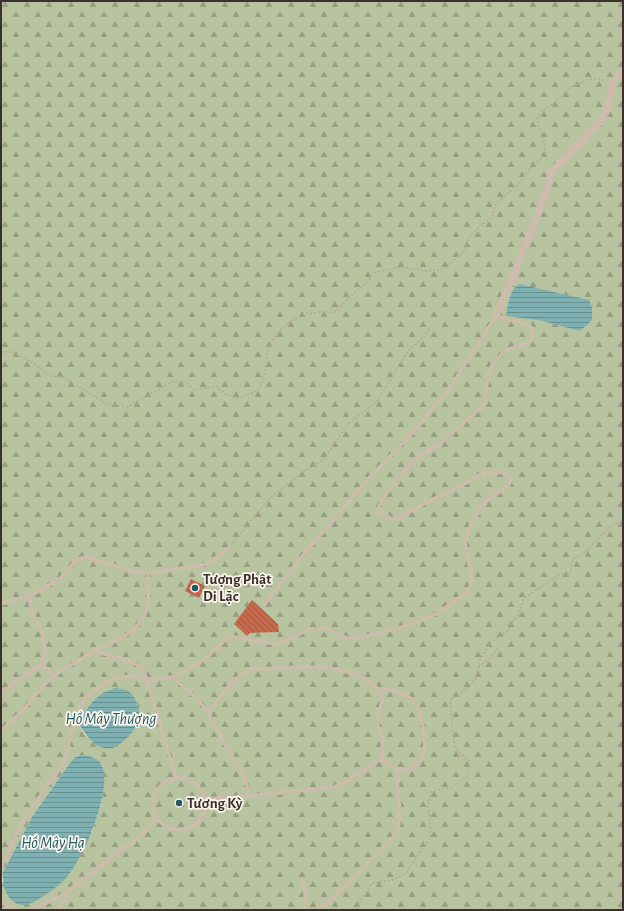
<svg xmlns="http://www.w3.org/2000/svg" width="624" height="911" font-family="'Alegreya Sans',sans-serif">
<defs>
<pattern id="forest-firs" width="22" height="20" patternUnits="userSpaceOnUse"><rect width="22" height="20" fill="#b8c4a0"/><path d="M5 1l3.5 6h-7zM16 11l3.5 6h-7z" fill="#97a083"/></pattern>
<pattern id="water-rules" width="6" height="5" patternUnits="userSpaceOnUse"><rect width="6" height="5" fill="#7fb0b2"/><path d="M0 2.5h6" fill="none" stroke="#699091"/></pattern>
<pattern id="building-back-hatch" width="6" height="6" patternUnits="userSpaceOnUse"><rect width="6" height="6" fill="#c8694b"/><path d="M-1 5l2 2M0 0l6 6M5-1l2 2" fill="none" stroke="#a4573f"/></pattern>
</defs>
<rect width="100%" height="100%" fill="#f4ebe1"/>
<path fill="url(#forest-firs)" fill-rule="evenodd" d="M1 1H623V910H1ZM111 689C125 692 133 691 138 705L98 745 84 734 79 724C84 710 97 695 111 689ZM85 755 102 765C107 792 100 807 92 832L2 882 3 872 32 817 67 767 75 757Z"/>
<path fill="url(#water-rules)" d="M519 284 589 300 592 307V320L580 331 538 320 506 316C508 306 509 290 519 284Z
M117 688C120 689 124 689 126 690 136 694 141 710 139 720 138 726 131 733 127 738 123 741 119 745 115 747 99 754 85 735 79 724 85 708 100 690 117 688Z
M85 755C91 756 100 760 102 766 113 791 82 863 63 881 57 887 33 905 25 905 7 905 2 886 3 872L32 817 67 767 75 757Z"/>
<path fill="url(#building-back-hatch)" d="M191 579 205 586 199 598 185 591Z
M252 600 278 624 279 632 250 633 247 636 234 624Z"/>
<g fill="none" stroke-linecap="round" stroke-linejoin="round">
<path stroke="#b9a596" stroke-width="1.5" stroke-dasharray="2 2" stroke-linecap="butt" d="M1 352H11L32 362 50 376 63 377 105 403 127 407 174 381 186 382 194 390 215 386 227 395 238 399C244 396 255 393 259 388 267 378 265 363 267 352 269 344 274 337 280 331 295 313 312 312 335 312L354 293 366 283 376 272 401 267 427 271 439 270 445 267 464 252 469 237 480 226 492 218 495 205 518 184 532 166 545 155C546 137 540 135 537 119L542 111 549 107 573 86 589 79H600L606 81
M233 543 271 497 302 473 324 459 348 424 378 400 406 354 413 346 424 337 430 327
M479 666C487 662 495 655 497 647
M355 910 372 883 392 880 405 874 430 838V818L428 806 432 791 451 788 467 777 469 761C466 758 461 754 457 750 452 744 452 710 450 700L467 688 475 679 478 671 479 661 484 654 490 643 508 631 511 624 518 615 522 605 523 599 560 574 568 575 570 573 573 559 587 551 608 528 621 521 623 518"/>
<path stroke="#cdbbac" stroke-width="3.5" d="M1 604 30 596
M95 650C113 642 136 634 145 614 150 602 148 586 148 573
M56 676 44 667 43 663 45 649 43 636 33 614 30 602V596L61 578 76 560 86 557 133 571 148 573 202 565 209 563 230 547
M173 677 200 702 208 712 213 724 244 776 250 796
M379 690C392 688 403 691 413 700 418 704 420 713 421 719 427 739 428 758 409 771L397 769 381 758
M1 694 22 677 43 663
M1 731 24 709 44 685 61 671 94 651 133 662 143 669 154 704 176 778
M153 804a26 26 0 1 1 52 0a26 26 0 1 1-52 0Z
M205 799 250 796 334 787 365 771 381 758 383 740 378 728V715L382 701 379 690 370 682 352 673 326 667H301L251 669 240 676 228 687 208 712
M1 868 19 828 51 780 60 768 67 755 71 731 80 708 86 696 109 681 123 677 137 676 146 680 173 677 204 660 229 636 274 644 285 641 310 629 325 628 347 638H358L406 626 436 614 464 595 470 588 472 579 465 543 468 531 483 503 509 485 511 478C503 470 489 471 479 475 474 477 471 481 466 483 454 490 440 496 427 502 416 508 406 515 394 520L377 511 383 498 399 476 419 456 437 446 484 405C487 391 486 374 494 362 497 359 502 353 506 351 516 345 529 347 534 334L531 327 516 321 496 316 451 386 420 425 370 477 299 560 264 605
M302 879C307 890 305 899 304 910
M1 901 8 907 18 910
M31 910 55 899 67 892
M59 910 68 891 146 831 156 818
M318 910 329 902 396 834C404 812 396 791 397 769"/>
<path stroke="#cdbbac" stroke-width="7" d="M496 316 514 274 536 218 548 186 551 172 598 124 606 112 611 95 612 83 623 70"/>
</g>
<g fill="#1f5a5e" stroke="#fbf5ee" stroke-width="1.5">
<circle cx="195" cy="588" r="4"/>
<circle cx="179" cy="803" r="4"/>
</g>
<g text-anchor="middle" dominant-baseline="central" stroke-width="3.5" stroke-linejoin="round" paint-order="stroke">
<g font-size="15" font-weight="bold" fill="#3b302b" stroke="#fbf5ee" text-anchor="start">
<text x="203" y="579">Tượng Phật<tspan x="203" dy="17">Di Lặc</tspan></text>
<text x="187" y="803">Tương Kỳ</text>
</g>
<g font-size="16" font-style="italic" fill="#1f5a5e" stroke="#fbf5ee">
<text x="111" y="719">Hồ Mây Thượng</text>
<text x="53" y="843">Hồ Mây Hạ</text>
</g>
</g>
<rect width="624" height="911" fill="none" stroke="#3b302b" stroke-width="4"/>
</svg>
